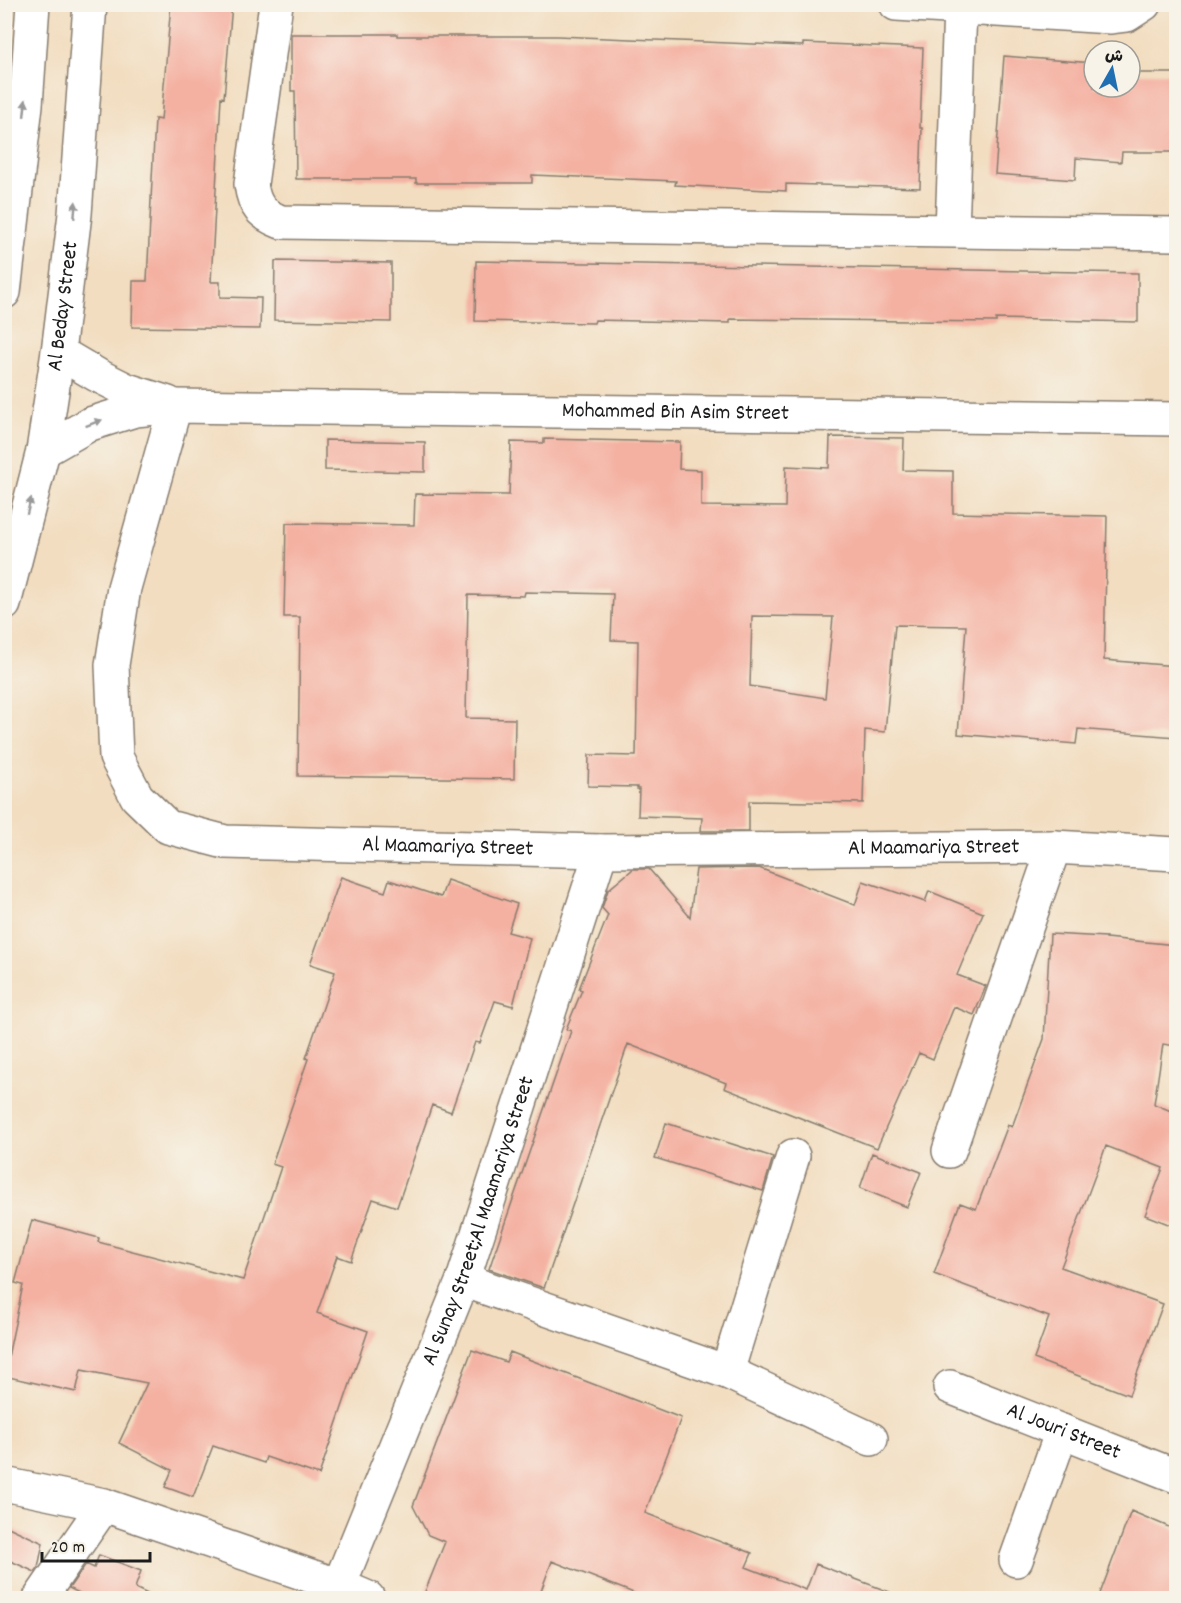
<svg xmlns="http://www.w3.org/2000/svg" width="1181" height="1603" font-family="Dekko,'Playpen Sans Arabic',sans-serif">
<rect width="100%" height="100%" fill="#f7f3e8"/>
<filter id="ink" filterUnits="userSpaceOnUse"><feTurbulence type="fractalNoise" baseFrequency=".0167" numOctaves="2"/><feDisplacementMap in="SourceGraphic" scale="12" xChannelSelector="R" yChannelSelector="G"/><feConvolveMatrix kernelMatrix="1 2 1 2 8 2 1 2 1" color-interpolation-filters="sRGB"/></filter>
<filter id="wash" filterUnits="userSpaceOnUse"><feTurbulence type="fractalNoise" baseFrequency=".008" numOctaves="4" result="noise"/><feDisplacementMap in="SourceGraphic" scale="24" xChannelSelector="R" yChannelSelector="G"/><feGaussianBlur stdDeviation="1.35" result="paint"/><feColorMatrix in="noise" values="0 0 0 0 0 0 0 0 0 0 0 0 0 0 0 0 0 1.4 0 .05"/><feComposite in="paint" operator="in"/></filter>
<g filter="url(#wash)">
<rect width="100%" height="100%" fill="#f2ddc0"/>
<g id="blocks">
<path fill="#f4b1a2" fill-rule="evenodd" d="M171 4H232L224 98 221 97 211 282H220V297L261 298 260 329 132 327 133 281H147L155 119 161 120Z
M291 34H397V36H557L803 46V43L923 48 920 128H922L920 188 786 184V191L675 185 676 181 532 175V183H416V179H296L295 91H291Z
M1004 56 1094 63V87H1130V73H1176V152H1122L1121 162 1076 158 1075 180 995 174Z
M275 261 391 263V322L274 320Z
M476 261 1138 273V322L996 319V322L730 319V323L595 320 594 323 475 321Z
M830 437 904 438 903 470 953 471V513L1107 516 1104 660 1176 666V737L1078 729 1076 744 958 734 966 626 895 625 885 732 865 730 863 803 749 801V831H701L702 818 638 816 639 789H637V787L588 786 589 755 636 756 638 641 611 640 613 594 525 592 524 596 468 595 466 718 515 719 514 779 298 776 300 617H284L286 523 414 525 415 494 509 495 511 442 544 443V439L680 442 679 469 701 470V506L785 507 786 466 829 468ZM752 616 833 617 825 698 750 686Z
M325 440 425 442V472L325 470Z
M759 868 855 905 863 881 925 902 929 891 983 913 957 975 986 986 974 1015 954 1007 933 1059 919 1053 877 1148 724 1088 726 1083 628 1044 544 1288 489 1269 571 1031 566 1029 582 990 579 989 608 915 602 908 608 890 633 869H649L690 917 696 869Z
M341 877 385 892 389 880 441 897 447 880 517 904 508 932 530 938 513 1006 495 1001 480 1043 475 1042 451 1112 432 1105 397 1207 373 1199 351 1261 337 1256 317 1313 368 1331 319 1475 266 1457 264 1463 213 1446 193 1497 165 1487 172 1470 119 1443 147 1383 81 1370 76 1392 4 1376 23 1285 15 1283 32 1220 99 1238 98 1242 243 1280 281 1167 272 1164 308 1059 306 1058 335 972 310 964Z
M1050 934 1106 937V938L1176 945V1046L1163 1044 1154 1104 1176 1113V1227L1145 1215 1163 1168 1106 1146 1061 1267 1163 1304 1129 1395 1034 1359 1049 1317 934 1274 960 1203 976 1209 1008 1125 1012 1127 1044 1039Z
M666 1123 773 1157 763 1191 655 1158Z
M872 1153 921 1172 907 1207 860 1188Z
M472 1350 506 1362 510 1352 681 1418 645 1513 726 1544V1543L752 1553 746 1567 806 1590 816 1564 900 1596 899 1599H649L552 1561 538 1599H422L445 1542 428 1535 413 1506Z
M1131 1511 1176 1530V1599H1098Z
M4 1525 43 1543 38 1568 35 1572 4 1558Z
M99 1555 141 1571 135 1588 158 1599H82L83 1595 69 1588 86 1564 94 1568Z"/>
</g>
</g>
<g filter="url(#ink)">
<use href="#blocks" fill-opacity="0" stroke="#877c6e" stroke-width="1.5"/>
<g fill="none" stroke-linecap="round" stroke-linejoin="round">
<defs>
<g id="minor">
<path d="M276 4 251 184C254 206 261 214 281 222L1176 234"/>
<path d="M896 4 1111 17 1127 15 1144 4"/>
<path d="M952 230 960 8"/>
<path d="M58 352 97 375 127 390 168 403"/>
<path id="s1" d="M175 406 124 588 112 665 116 757 137 797 168 827 225 842 601 851 1054 847 1176 854"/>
<path id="s2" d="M43 451 90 424 135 410 175 406 1176 419"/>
<path d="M949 1151 1054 847"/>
<path d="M463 1280 727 1372 871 1439"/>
<path d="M727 1372 793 1156"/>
<path id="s3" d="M950 1387 1176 1476"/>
<path d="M4 1484 104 1505 340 1586 368 1598"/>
<path d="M1016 1560 1062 1431"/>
<path d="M40 1598 104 1505"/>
<path id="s4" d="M334 1598 463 1280 601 851"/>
</g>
<g id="major">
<path id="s5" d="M4 604 43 451 58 352 75 214 90 4"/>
</g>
<path id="highway" d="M4 292 26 105 33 4"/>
</defs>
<use href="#minor" stroke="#877c6e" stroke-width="36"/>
<use href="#major" stroke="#877c6e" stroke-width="36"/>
<use href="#highway" stroke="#877c6e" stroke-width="36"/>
<use href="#minor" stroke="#fff" stroke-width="33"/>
<use href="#major" stroke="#fff" stroke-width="33"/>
<use href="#highway" stroke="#fff" stroke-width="33"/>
</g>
<defs><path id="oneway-solid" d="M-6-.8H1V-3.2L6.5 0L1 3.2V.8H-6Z" transform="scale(1.5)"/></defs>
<g fill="#999">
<use href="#oneway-solid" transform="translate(25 108) rotate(-84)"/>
<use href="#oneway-solid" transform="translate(75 210) rotate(-85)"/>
<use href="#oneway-solid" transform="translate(94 423) rotate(-21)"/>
<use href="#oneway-solid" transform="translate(29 506) rotate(-76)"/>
</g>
</g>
<g text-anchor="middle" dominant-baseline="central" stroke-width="4.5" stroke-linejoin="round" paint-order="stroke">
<g font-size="22" fill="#1c1c1c" stroke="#f7f3e8">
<text stroke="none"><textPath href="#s5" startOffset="304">Al Beday Street</textPath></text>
<text stroke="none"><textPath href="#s2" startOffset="642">Mohammed Bin Asim Street</textPath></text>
<text stroke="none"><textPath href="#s1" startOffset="729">Al Maamariya Street</textPath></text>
<text stroke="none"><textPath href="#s1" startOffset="1215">Al Maamariya Street</textPath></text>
<text stroke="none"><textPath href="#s4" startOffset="404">Al Sunay Street;Al Maamariya Street</textPath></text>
<text stroke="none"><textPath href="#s3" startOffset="122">Al Jouri Street</textPath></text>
</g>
</g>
<rect width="1181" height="1603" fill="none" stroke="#f7f3e8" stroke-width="24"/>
<g transform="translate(1112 69) rotate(9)"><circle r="28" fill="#f7f3e8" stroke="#9f9d96" stroke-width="1.5"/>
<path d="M0-4.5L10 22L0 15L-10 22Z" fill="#1f6fb2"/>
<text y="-9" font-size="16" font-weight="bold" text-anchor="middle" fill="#1c1c1c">ش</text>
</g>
<path d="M42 1552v9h108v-9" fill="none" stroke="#1c1c1c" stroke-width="3"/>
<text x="51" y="1552" font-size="18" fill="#1c1c1c" stroke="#f7f3e8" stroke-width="4.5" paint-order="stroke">20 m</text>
</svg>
